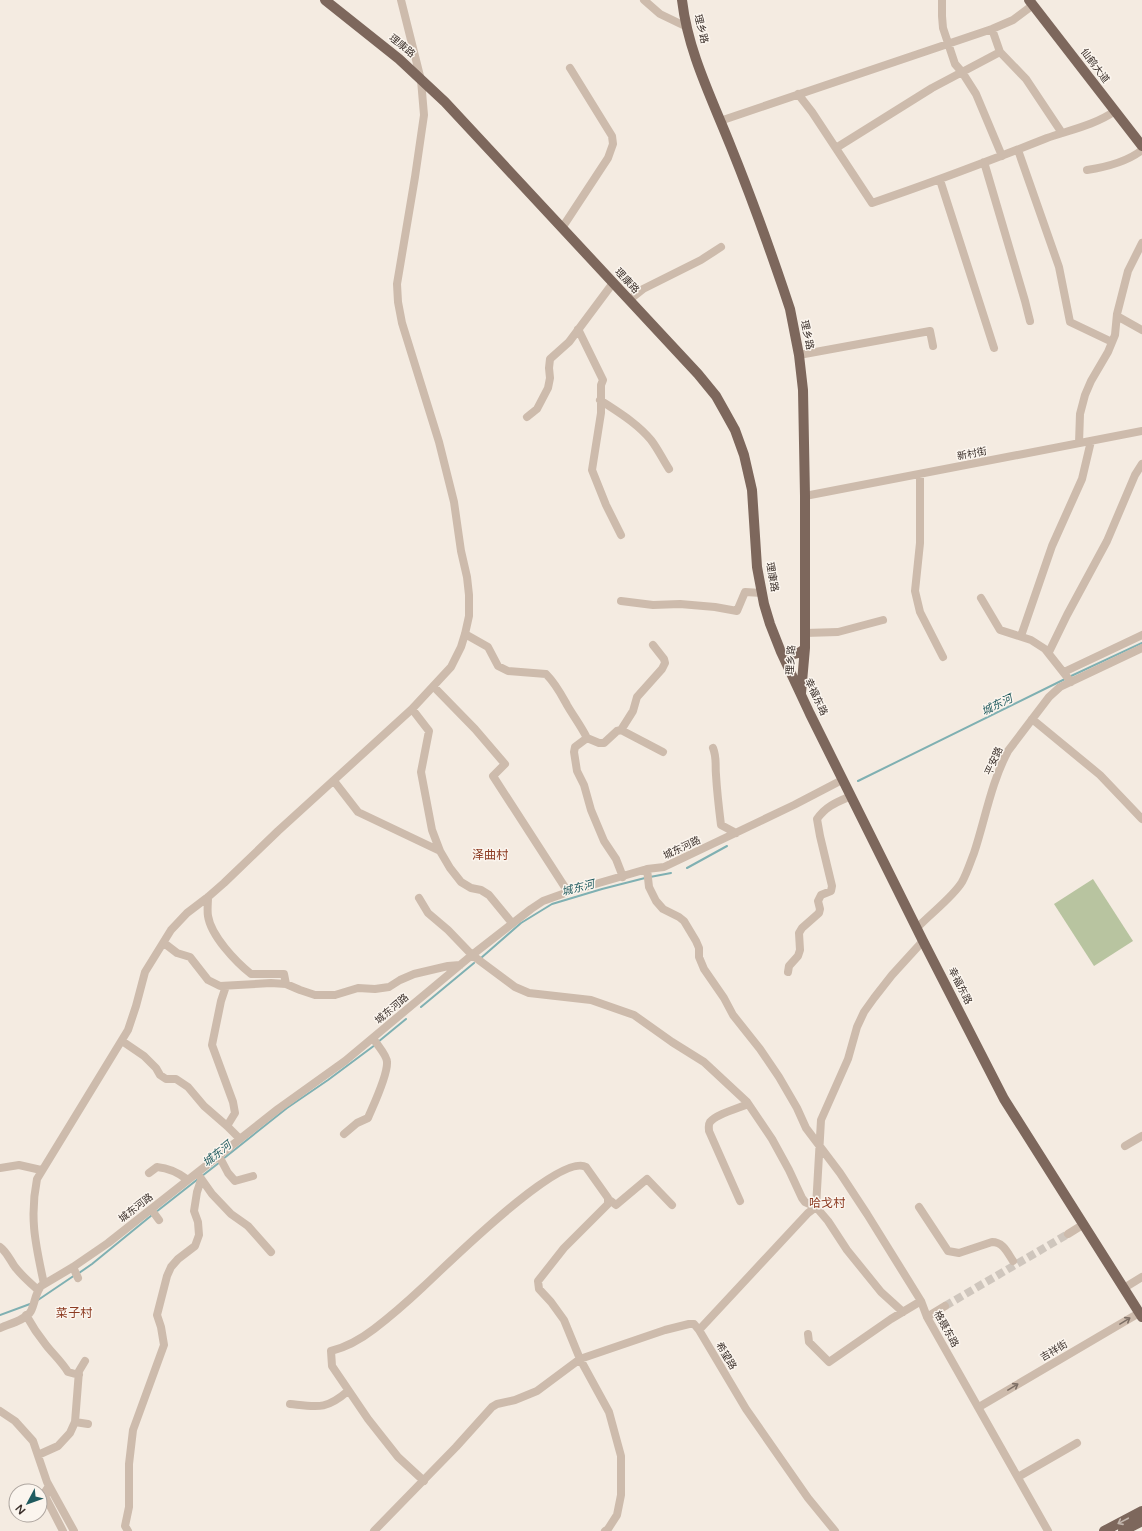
<svg xmlns="http://www.w3.org/2000/svg" width="1142" height="1531" font-family="'Varela Round','Noto Sans SC',sans-serif">
<rect width="100%" height="100%" fill="#f4ebe1"/>
<path fill="#b8c4a0" d="M1093 879 1133 941 1094 966 1054 904Z"/>
<g fill="none" stroke-linecap="round" stroke-linejoin="round">
<path stroke="#7fb0b2" stroke-width="2" d="M1069 677 1142 643
M858 781 1065 679
M687 868 727 846
M650 877 671 873
M481 958 521 923 552 904 602 889 645 878
M421 1007 474 963
M378 1042 406 1019
M223 1159 287 1108 328 1080 375 1045
M202 1176 220 1162
M156 1212 198 1179
M79 1273 92 1264 152 1215
M38 1300 75 1275
M0 1315 30 1304"/>
<path stroke="#cfc6bd" stroke-width="8" stroke-dasharray="8 4" stroke-linecap="butt" d="M945 1306 1068 1234"/>
<path stroke="#cdbbac" stroke-width="8" d="M644 0 660 14 687 27
M942 0V16L943 28 955 64 962 72 976 94 1002 156
M992 29 1000 52 1026 79 1062 133
M798 94 812 112 872 203C931 183 989 161 1047 138 1070 130 1095 125 1115 111
M720 121 992 29 1013 20 1033 5
M836 148 932 88 1000 52
M1018 150 1059 267 1070 322 1112 342
M984 162 1025 301 1030 321
M1087 170C1106 167 1127 162 1142 150
M940 180 994 348
M562 228 608 158 613 144 612 136 570 68
M629 300 643 289 701 260 721 247
M1117 316 1142 330
M578 329 603 380 601 385V413L592 470 606 505 621 535
M799 355 930 331 933 346
M600 400C618 412 637 423 651 440 658 449 663 460 669 469
M527 417 537 409 548 388 550 378 549 368 550 359 569 342 613 283
M1079 443 1080 414 1085 395 1091 381 1108 352 1115 335 1117 314 1128 271 1142 243
M920 474V543L915 591 920 612 943 657
M805 496 1142 431
M981 598 1000 630 1031 640 1045 649 1071 682
M621 601 653 605 680 604 715 607 737 611 745 592 762 593
M805 633 838 632 883 620
M465 634 488 647 498 666 508 671 546 674C556 684 561 694 567 705 574 717 581 726 587 738L575 747 574 752 577 771 584 785 591 810 604 841 616 859 623 877
M1021 636 1052 546 1082 479 1091 441
M1049 652 1067 615 1107 541 1135 475 1142 464
M1064 672 1142 635
M434 687 475 729 505 764 493 776 568 892
M412 709 429 731 421 772 432 830 440 851 450 868 461 882 471 888 481 890 489 895 512 923
M1032 719 1100 775 1142 819
M621 730 633 711 637 697 662 669 665 663 664 659 653 645
M587 738 599 743H604L617 731 621 730 663 752
M713 748C717 758 715 765 716 775 717 792 719 809 721 825L736 833
M334 781 358 812 440 851
M647 869 649 887 656 901 663 909 679 917 684 921 696 941 699 948V957L704 969 724 998 733 1015 760 1049 779 1077 797 1108 806 1128 840 1173 867 1214 921 1301 927 1317 1048 1531
M208 897C208 903 207 910 208 916 211 936 236 962 251 974H284L286 984
M419 898 428 913 448 930 472 955 515 987 529 993 591 1000 634 1015 672 1042 704 1062 747 1102 772 1139 789 1170 802 1198 805 1202 816 1207 828 1221 847 1250 881 1292 903 1312
M917 928C930 914 953 897 962 882 967 873 970 863 974 853 985 820 991 783 1008 751L1049 697 1060 687 1142 648
M164 943 177 953 190 957 208 980 220 986 271 983 286 984 300 990 315 995H335L358 988 375 989 389 987 400 980 414 974 448 966 460 965
M788 972 789 966 798 956 800 950 799 933 802 928 819 913 820 909 818 901 821 895 831 891 832 886 820 836 817 819C826 806 837 802 851 796
M226 986 221 1001 212 1045 233 1102 235 1113 227 1126
M122 1041 144 1056 156 1068 160 1075 166 1079H176L188 1087 204 1106 227 1126 240 1139
M344 1134 357 1123 368 1118C373 1106 388 1075 387 1062 387 1055 377 1045 373 1038
M1125 1146 1142 1136
M219 1156 228 1173 235 1181 253 1176
M0 1168 19 1165 41 1170
M149 1173 157 1167C169 1168 179 1173 188 1180
M200 1177 212 1194 231 1214 248 1226 271 1252
M740 1201 709 1131C709 1128 708 1125 710 1122 716 1114 739 1108 748 1104
M609 1202 611 1201 616 1205 647 1179 672 1205
M919 1207 948 1251 959 1253 992 1242C1003 1242 1007 1252 1013 1261
M151 1209 159 1220
M1068 1234 1084 1224
M0 1247C7 1252 10 1260 15 1267 22 1276 30 1283 38 1290
M73 1267 78 1278
M44 1284C36 1246 29 1219 37 1179L128 1030 136 1006 145 972 171 930 187 913 208 897 224 883 278 831 412 709 451 667 461 647 465 634 469 616V595L467 577 461 551 454 502 439 442 402 323 398 302 397 284 415 177 424 115 421 80 401 0
M1124 1288 1142 1277
M26 1315C32 1326 38 1335 46 1345 53 1354 61 1361 68 1372L79 1375
M927 1317 945 1306
M0 1328C9 1324 26 1320 31 1311 35 1303 35 1294 41 1286L73 1267 108 1243 278 1109 345 1061 472 955 531 909 543 901 568 892 647 869 664 867 794 805 842 780
M699 1330 808 1213 816 1207 821 1120 848 1059 857 1027 864 1012 874 998 892 975 923 941
M808 1334 809 1342 829 1362 891 1319 921 1301
M290 1404C318 1407 326 1410 348 1391
M979 1407 1139 1313
M0 1411 15 1421 33 1441 47 1482 74 1531
M75 1422 88 1424
M38 1455 58 1446 70 1433 75 1422 79 1371 85 1361
M1018 1477 1077 1443
M424 1481 398 1457 368 1419 332 1366 331 1351C347 1347 361 1339 374 1329 391 1316 407 1302 423 1287 445 1267 559 1152 586 1167L608 1198V1204L564 1248 538 1281 539 1289 551 1302 564 1320 580 1359 609 1412 621 1456V1495L617 1515 608 1529 605 1531
M49 1486 45 1492 46 1498 63 1531
M128 1531 125 1526 129 1507V1464L133 1430 164 1345 161 1327 157 1315 167 1276 171 1267 178 1259 195 1246 199 1235 198 1222 194 1211 197 1192 201 1180
M374 1531 456 1447 492 1407 497 1404 515 1400 537 1391 580 1359 665 1330 689 1324H694L699 1330 746 1409 808 1498 835 1531"/>
<path stroke="#7d675c" stroke-width="10" d="M325 0 399 59 445 102 698 374 716 396 725 412 735 430 744 455 752 490 757 567 764 604 770 624 781 652 810 714 923 941 1004 1099 1142 1317
M682 0C688 52 712 99 731 147 750 194 767 241 783 288L790 309 799 355 803 390 805 496V648L801 693
M1029 0 1142 146
M781 652C789 656 799 655 805 648
M1104 1531 1142 1511
M1123 1531 1142 1521"/>
</g>
<defs><path id="oneway-shaft" d="M-6 0H5M1.5-3L5.5 0L1.5 3" fill="none" stroke-width="1.6" stroke-linecap="round" stroke-linejoin="round"/></defs>
<g stroke="#7d6f65">
<use href="#oneway-shaft" transform="translate(1125 1321) rotate(-31)"/>
<use href="#oneway-shaft" transform="translate(1013 1387) rotate(-31)"/>
</g>
<use stroke="#c2b5ac" href="#oneway-shaft" transform="translate(1123 1521) rotate(152)"/>
<g text-anchor="middle" dominant-baseline="central" stroke-width="3" stroke-linejoin="round" paint-order="stroke">
<g font-size="10" fill="#3b302b" stroke="#fbf5ee">
<text transform="translate(701 29) rotate(76)">理乡路</text>
<text transform="translate(402 46) rotate(40)">理康路</text>
<text transform="translate(1095 66) rotate(53)">仙鹤大道</text>
<text transform="translate(627 281) rotate(47)">理康路</text>
<text transform="translate(807 335) rotate(78)">理乡路</text>
<text transform="translate(972 454) rotate(-11)">新村街</text>
<text transform="translate(772 577) rotate(80)">理康路</text>
<text transform="translate(791 660) rotate(-86)">理乡路</text>
<text transform="translate(816 697) rotate(65)">幸福东路</text>
<text transform="translate(994 761) rotate(-66)">平安路</text>
<text transform="translate(682 848) rotate(-25)">城东河路</text>
<text transform="translate(960 986) rotate(63)">幸福东路</text>
<text transform="translate(392 1009) rotate(-40)">城东河路</text>
<text transform="translate(136 1208) rotate(-38)">城东河路</text>
<text transform="translate(946 1329) rotate(61)">格聂东路</text>
<text transform="translate(1054 1351) rotate(-31)">吉祥街</text>
<text transform="translate(726 1356) rotate(59)">希望路</text>
</g>
<g font-size="11" font-style="italic" fill="#1f5a5e" stroke="#fbf5ee">
<text transform="translate(997 705) rotate(-26)">城东河</text>
<text transform="translate(578 888) rotate(-14)">城东河</text>
<text transform="translate(217 1154) rotate(-39)">城东河</text>
</g>
<g font-size="12" fill="#8c3b22" stroke="#fbf5ee">
<text x="490" y="855">泽曲村</text>
<text x="827" y="1203">哈戈村</text>
<text x="74" y="1313">菜子村</text>
</g>
</g>
<g transform="translate(28 1503) rotate(229)"><circle r="19" fill="#fbf5ee" stroke="#aea6a0"/>
<path d="M0-3L7 15L0 10L-7 15Z" fill="#1f5a5e"/>
<text y="-6" font-size="11" font-weight="bold" text-anchor="middle" fill="#3b302b">N</text>
</g>
</svg>
